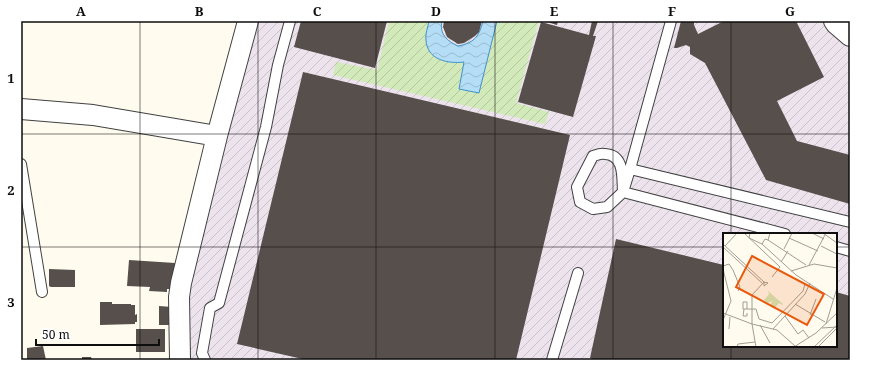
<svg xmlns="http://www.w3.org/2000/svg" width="871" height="381" font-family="'Noto Serif',serif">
<defs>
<pattern id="industrial-furrows" width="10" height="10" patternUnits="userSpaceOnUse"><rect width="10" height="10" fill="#ece3ed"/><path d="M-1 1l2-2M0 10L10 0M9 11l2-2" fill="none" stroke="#c9c2ca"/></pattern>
<pattern id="garden-furrows" width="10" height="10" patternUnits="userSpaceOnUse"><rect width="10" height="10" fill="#d2e9b9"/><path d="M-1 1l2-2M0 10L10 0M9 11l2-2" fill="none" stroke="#b3c79e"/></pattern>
<pattern id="water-waves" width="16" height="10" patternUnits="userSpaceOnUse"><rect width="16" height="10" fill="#b5ddf5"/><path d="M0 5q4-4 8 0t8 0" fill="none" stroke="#9abcd1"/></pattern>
</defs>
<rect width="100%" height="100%" fill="#fffcef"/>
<path fill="url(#industrial-furrows)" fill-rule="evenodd" d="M254 21H831L850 41V360H186L185 307ZM724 234H836V346H724Z"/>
<path fill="url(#garden-furrows)" d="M389 21H442C439 34 447 41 458 46 474 42 479 37 483 21H539L516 103 549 112 545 124 333 75 336 62 377 70Z"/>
<path fill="url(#water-waves)" stroke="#3c92cc" d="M429 21H442C439 34 447 41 458 46 474 43 479 37 483 21H497L479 93 459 89 464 62C448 64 427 60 426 40 425 34 428 27 429 21Z"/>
<path fill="#574f4b" d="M301 21H387L375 68 294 47Z
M444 21H482L479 32 475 36 464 43 458 44 447 37 443 27Z
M544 21H558L557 25Z
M592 21H598L593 36H596L573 117 518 102 541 22 589 35Z
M681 21H694V25L698 34 724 21H796L824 77 777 101 797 141 850 155V204L766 180 705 63 690 54V47L686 45 677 48H674Z
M303 72 570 135 516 360H307L237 344Z
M616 239 724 265V346H836V292L850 296V360H595L590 358Z
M129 260 175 263 173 289H167V292L149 291 150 287 127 286Z
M49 269 75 270V287H51L49 286Z
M100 302H112V304H131V305H135V315L137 314V322H135V324L100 325Z
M159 306 172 307 175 325H159Z
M136 329H165V352H136Z
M43 346 46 360H27V348Z
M82 357H91L92 360H82Z"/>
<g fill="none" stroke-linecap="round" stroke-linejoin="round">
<defs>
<path id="service" d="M21 164 42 292
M630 169 850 222
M623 192C622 178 625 155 605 154 601 153 596 155 593 156L577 187 580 202 593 209 607 207 623 192 630 169 671 21
M623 192 785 234
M836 247 850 251
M205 360 202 353 210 308 219 303 266 127 278 65 290 21
M552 360 578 273"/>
<path id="minor" d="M834 21 836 24 850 36
M21 109 93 115 217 136
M180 360 179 297 181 283 217 136 248 21"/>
</defs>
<use href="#service" stroke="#414141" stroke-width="12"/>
<use href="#minor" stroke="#414141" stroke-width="22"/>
<use href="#service" stroke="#fff" stroke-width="10"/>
<use href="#minor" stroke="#fff" stroke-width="20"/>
</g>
<path fill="none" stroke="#0e0e0e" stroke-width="1" stroke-opacity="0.55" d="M140 21V360M258 21V360M376 21V360M495 21V360M613 21V360M731 21V234M21 134H850M21 247H724M836 247H850M731 346V360"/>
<g transform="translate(723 233)">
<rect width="114" height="114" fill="#fffcef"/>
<path d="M45 58 60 71 59 72 56 70 51 76 47 73 49 68 44 70 41 67 46 61Z" fill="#d2e9b9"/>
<path fill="none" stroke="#9f9d95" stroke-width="1" d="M21 0 57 34 49 44M27 0 26 5 39 11 73 42 110 66M89 0 101 6M100 0 114 10M66 5 95 18M45 7 83 32M0 11 41 49V53L45 50 41 49 29 62V91M39 11 42 6 45 7 47 0M2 13 14 0M98 13 114 21M0 14 40 51M61 16 69 0M58 29 65 18M86 32 103 0M0 33 6 31 10 37 17 54 15 58M0 36 8 68 0 87M68 38 91 31 114 35M72 71 102 89M21 76 20 83H24V80M24 76V69H20V76H29M29 76H33L36 86 49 90 80 58 82 51M0 80 29 91 33 114M87 82 93 66M62 83 75 101 80 97 86 105M29 91 54 97 72 113M103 91 114 55M37 92 47 110M99 95 114 94M6 96 7 84M50 96 82 61 87 50M14 114 15 111 32 109M71 114 93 100 114 80M91 114 114 92M95 114 114 95"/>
<path fill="#e8590c" fill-opacity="0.15" stroke="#e8590c" stroke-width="2" d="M29 23 101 61 84 92 13 54Z"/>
<rect width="114" height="114" fill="none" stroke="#0e0e0e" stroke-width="2"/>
</g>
<rect width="871" height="381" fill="none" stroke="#ffffff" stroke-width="44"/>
<path d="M36 339v6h123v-6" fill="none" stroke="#0e0e0e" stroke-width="2"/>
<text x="42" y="339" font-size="12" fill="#0e0e0e" stroke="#ffffff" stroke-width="3" paint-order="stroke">50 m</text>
<rect x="22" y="22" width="827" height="337" fill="none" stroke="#0e0e0e" stroke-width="1.5"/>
<g font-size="13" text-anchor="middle" font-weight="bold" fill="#0e0e0e">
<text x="81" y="16">A</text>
<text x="199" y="16">B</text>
<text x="317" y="16">C</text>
<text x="436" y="16">D</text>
<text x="554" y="16">E</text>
<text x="672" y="16">F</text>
<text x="790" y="16">G</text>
<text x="11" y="83">1</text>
<text x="11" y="195">2</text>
<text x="11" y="307">3</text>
</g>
</svg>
